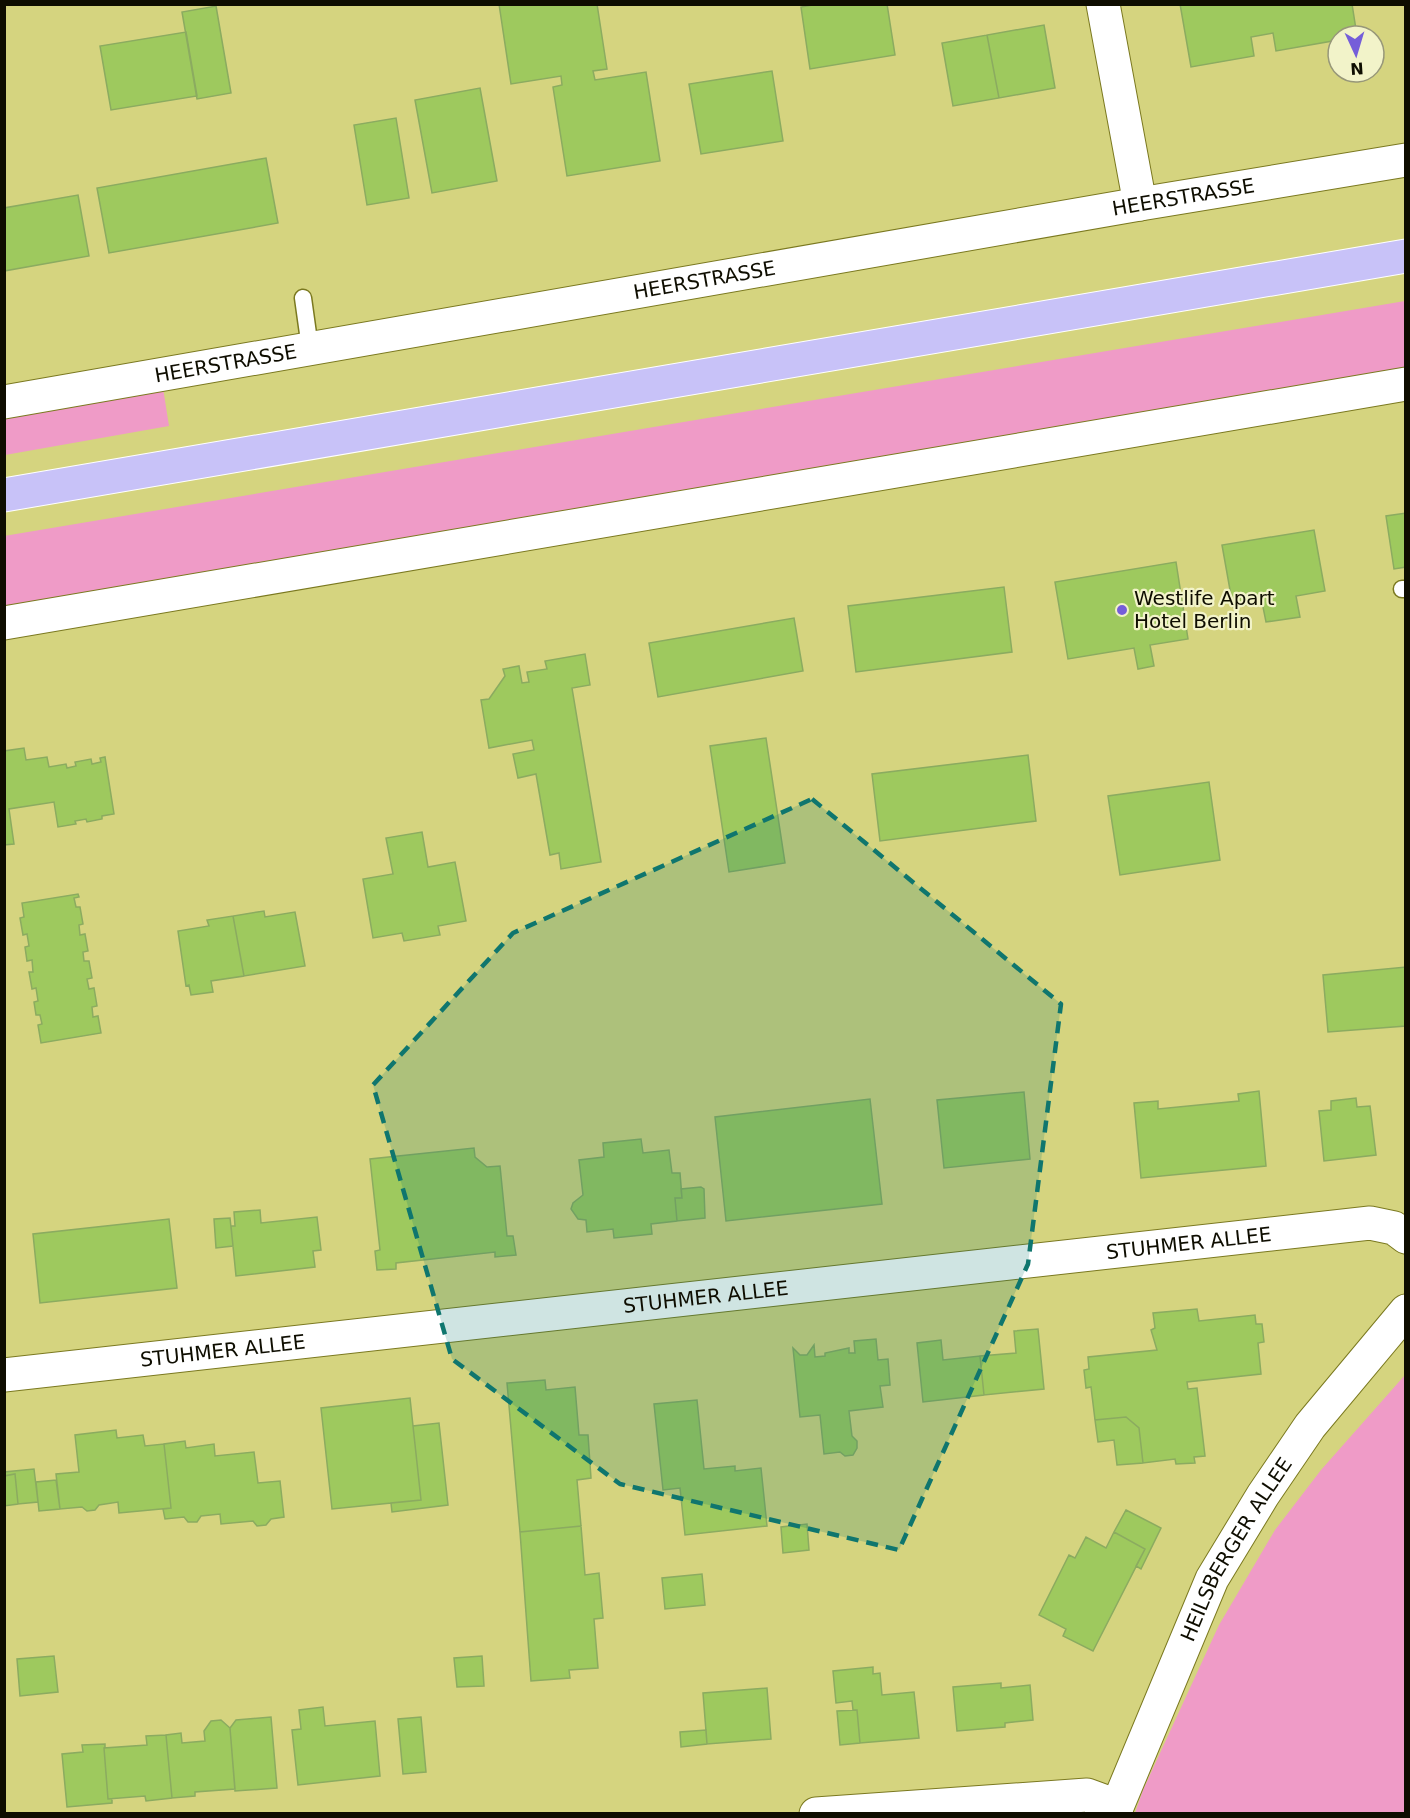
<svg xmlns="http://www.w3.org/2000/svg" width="1410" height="1818" font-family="'DejaVu Sans',sans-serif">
<rect width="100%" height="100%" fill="#d5d47f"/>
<path fill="#ef9bc7" d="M1405 301V369L5 610 4 536Z
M163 388 169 426 5 455V415Z
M1405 1375V1813H1135L1143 1790 1219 1625 1275 1530 1321 1470Z"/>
<path fill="#9ec95e" stroke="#8bab60" stroke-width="1.5" d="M499 4H597L607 69 593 71 595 80 646 72 660 161 567 176 553 87 562 85 561 76 511 84Z
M818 4H887L895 55 810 69 801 7Z
M1180 4H1352L1357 36H1338V40L1276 51 1273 33 1251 37 1254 56 1191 67Z
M216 6 231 93 197 99 182 12Z
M1044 25 1055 88 999 98 987 35Z
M186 32 197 96 111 110 100 46Z
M987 35 999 98 953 106 942 43Z
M772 71 783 141 701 154 689 84Z
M480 88 497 181 432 193 415 100Z
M396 118 409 198 367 205 354 125Z
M266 158 278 223 109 253 97 188Z
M78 195 89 256 4 271V208Z
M1406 513V567L1394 569 1386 516Z
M1314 530 1325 591 1296 596 1300 617 1266 622 1262 602 1233 607 1222 545Z
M1176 562 1188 639 1150 645 1154 666 1138 669 1134 648 1068 659 1055 582Z
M1004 587 1012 652 856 672 848 606Z
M794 618 803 671 658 697 649 643Z
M585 654 590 685 572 688 601 862 561 869 559 853 550 855 536 774 518 778 513 754 534 750 532 740 489 748 481 700 489 699 505 676 503 669 519 666 522 683 529 682 527 672 547 669 545 661Z
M766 738 785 863 729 872 710 746Z
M24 748 26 760 47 757 49 767 66 764 67 768 76 766 75 762 91 759 92 764 101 762 100 758 105 757 114 814 102 816V819L87 822 86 819 75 821 76 824 58 827 54 802 9 809 14 844 4 845V751Z
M1028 755 1036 821 880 841 872 774Z
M1209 782 1220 860 1120 875 1108 796Z
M422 832 428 867 455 862 466 921 438 926 440 935 404 941 402 933 373 938 363 879 393 874 386 838Z
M78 894 79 897 74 898 76 907H80L83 924 79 925 80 935 85 934 88 951 83 952 84 961H89L92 978 87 979 89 989 94 988 97 1006 92 1007 93 1017 98 1016 101 1033 41 1043 38 1025 42 1024 40 1015H36L34 1002 38 1001 36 988 32 989 29 972H33L32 960 27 961 25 947 29 946 27 934 23 935 20 918 24 917 22 903Z
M264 911 265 917 295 912 305 966 244 976 233 916Z
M233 916 244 976 211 981 213 992 191 995 189 985 186 986 178 931 209 926 207 920Z
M1406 967V1026L1328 1032 1323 975Z
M1259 1091 1266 1166 1141 1178 1134 1103 1158 1101V1109L1239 1101 1238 1094Z
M1024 1092 1030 1159 944 1168 937 1100Z
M1356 1098 1357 1107 1370 1106 1376 1155 1324 1161 1319 1111 1331 1110V1101Z
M870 1099 882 1204 726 1221 715 1117Z
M641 1139 643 1153 669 1150 672 1173H680L682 1198H675L677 1221 651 1224 652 1234 614 1238 613 1229 587 1232 586 1220 578 1219 571 1209 573 1203 583 1195 579 1160 604 1157 603 1143Z
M474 1148 475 1157 487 1167 500 1166 507 1236H513L516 1255 495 1257V1252L396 1263V1269L377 1270 375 1251 380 1250 370 1159Z
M701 1187 704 1189 705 1218 677 1221 675 1198H682L681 1189Z
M260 1210 261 1223 317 1217 321 1250 313 1251 315 1267 236 1276 231 1226H235L234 1212Z
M230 1218 233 1246 216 1248 214 1219Z
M169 1219 177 1288 40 1303 33 1234Z
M1197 1309 1199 1321 1255 1315 1256 1324H1262L1264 1342 1258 1343 1261 1374 1187 1382 1188 1389 1197 1388 1205 1456 1194 1457 1195 1463 1176 1464 1175 1459 1143 1463 1139 1428 1126 1417 1095 1420 1091 1387 1086 1388 1084 1370 1089 1369 1088 1357 1157 1350 1151 1330 1155 1328 1153 1313Z
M1038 1329 1044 1389 984 1395 980 1356 1016 1353 1014 1331Z
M876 1339 878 1360 888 1359 890 1385 880 1386 883 1407 849 1411 852 1436 857 1441V1448L853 1455 845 1456 840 1452 824 1454 820 1415 800 1417 793 1348 800 1355H807L814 1345 815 1357 825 1356V1353L849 1348V1353H855L854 1341Z
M941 1340 943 1360 980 1356 984 1395 923 1402 917 1343Z
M545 1380 546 1390 575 1387 579 1435H588L591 1478 577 1480 581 1526 520 1532 507 1383Z
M410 1398 421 1500 332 1509 321 1408Z
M697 1400 704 1469 735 1466V1471L761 1468 767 1526 685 1535 680 1488 663 1490 654 1404Z
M1126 1417 1139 1428 1143 1463 1117 1465 1114 1440 1098 1442 1095 1420Z
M439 1423 448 1505 392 1512 391 1503 421 1500 413 1426Z
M116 1430 117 1438 143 1435 145 1446 164 1444 171 1508 119 1513 118 1502 99 1505 95 1510 87 1511 82 1507 60 1509 56 1474 79 1472 75 1435Z
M185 1441 186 1448 214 1444 215 1456 254 1452 258 1483 280 1481 284 1517 271 1519 266 1525 257 1526 253 1521 221 1524 220 1514 201 1516 197 1522H188L184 1517 165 1519 163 1509 171 1508 164 1444Z
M34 1469 38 1502 18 1504 15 1474 4 1476V1472Z
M15 1474 18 1504 4 1506V1476Z
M56 1480 60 1509 39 1511 36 1482Z
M1126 1510 1161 1528 1141 1569 1136 1566 1145 1549 1114 1532Z
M807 1524 809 1550 783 1553 781 1527Z
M581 1526 585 1575 599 1573 603 1618 594 1619 598 1668 569 1670 570 1678 531 1681 520 1532Z
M1114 1532 1145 1549 1093 1651 1063 1636 1066 1629 1039 1615 1069 1555 1075 1558 1086 1537 1106 1548Z
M702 1574 705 1605 665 1609 662 1578Z
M54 1656 58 1692 20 1696 17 1659Z
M482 1656 484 1686 457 1687 454 1658Z
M873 1667V1674L880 1673 882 1695 914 1692 919 1738 860 1743 857 1710H853L852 1701 836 1703 833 1671Z
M1001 1683V1688L1030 1685 1033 1720 1005 1723V1727L957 1731 953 1687Z
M767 1688 771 1739 707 1744 703 1693Z
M323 1707 325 1726 375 1721 380 1776 298 1785 292 1730 301 1729 299 1710Z
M857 1710 860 1743 840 1745 837 1711Z
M271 1717 277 1788 235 1791 230 1728 236 1720Z
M421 1717 426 1772 403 1774 398 1719Z
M221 1720 230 1728 235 1789 195 1792V1796L172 1798 166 1735 181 1733 182 1743 205 1741 204 1731 211 1721Z
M706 1730 707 1744 681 1747 680 1732Z
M166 1735 172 1798 146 1801 145 1796 108 1799 104 1748 147 1745 146 1736Z
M105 1744V1748H104L108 1799H112V1803L67 1807 62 1754 83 1752 82 1745Z"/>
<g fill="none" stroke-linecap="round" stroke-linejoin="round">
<defs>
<path id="service" d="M303 298 310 348
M1402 589H1406"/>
<g id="minor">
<path d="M1103 4 1140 204"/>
<path id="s1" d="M4 402 1140 204 1406 160"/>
<path d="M4 623 1406 384"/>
<path id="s2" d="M4 1375 1370 1223 1394 1228 1406 1237"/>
<path d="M816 1814 1087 1795 1117 1806"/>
<path id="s3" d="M1114 1814 1212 1579 1263 1495 1310 1426 1406 1311"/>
</g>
<path id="primary" d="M4 495 1406 256"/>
</defs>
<use href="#service" stroke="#7b7920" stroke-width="19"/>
<use href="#minor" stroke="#7b7920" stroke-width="35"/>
<use href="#primary" stroke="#fff" stroke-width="35"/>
<use href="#service" stroke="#fff" stroke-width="16"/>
<use href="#minor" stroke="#fff" stroke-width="33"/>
<use href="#primary" stroke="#c8c2f8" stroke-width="33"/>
</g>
<path fill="#0f766e" fill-opacity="0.2" stroke="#0f766e" stroke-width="4.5" stroke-dasharray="12 8" stroke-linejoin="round" d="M812 799 1061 1004 1028 1264 899 1550 620 1484 452 1359 373 1085 513 933Z"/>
<circle fill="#755ed9" stroke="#f2f3c9" stroke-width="2" cx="1122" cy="610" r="6"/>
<g text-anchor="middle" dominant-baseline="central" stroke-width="4.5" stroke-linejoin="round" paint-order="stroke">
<g font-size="20" fill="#0e0d00" stroke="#f2f3c9">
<text stroke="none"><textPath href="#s1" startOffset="1197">HEERSTRASSE</textPath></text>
<text stroke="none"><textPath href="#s1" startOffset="711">HEERSTRASSE</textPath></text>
<text stroke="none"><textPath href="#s1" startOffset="225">HEERSTRASSE</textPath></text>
<text stroke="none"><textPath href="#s2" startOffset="1192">STUHMER ALLEE</textPath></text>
<text stroke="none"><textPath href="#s2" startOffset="706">STUHMER ALLEE</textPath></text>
<text stroke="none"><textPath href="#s2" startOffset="220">STUHMER ALLEE</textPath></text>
<text stroke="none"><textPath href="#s3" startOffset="292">HEILSBERGER ALLEE</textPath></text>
</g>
<g font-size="20" fill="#0e0d00" stroke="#f2f3c9" text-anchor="start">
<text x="1134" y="598">Westlife Apart<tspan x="1134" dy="23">Hotel Berlin</tspan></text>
</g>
</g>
<rect width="1410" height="1818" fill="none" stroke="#0e0d00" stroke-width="12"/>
<g transform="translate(1356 54) rotate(176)"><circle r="28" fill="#f2f3c9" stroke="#979779" stroke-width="1.5"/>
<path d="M0-4.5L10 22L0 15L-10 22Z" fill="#755ed9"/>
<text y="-9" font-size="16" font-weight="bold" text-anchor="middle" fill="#0e0d00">N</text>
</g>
</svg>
